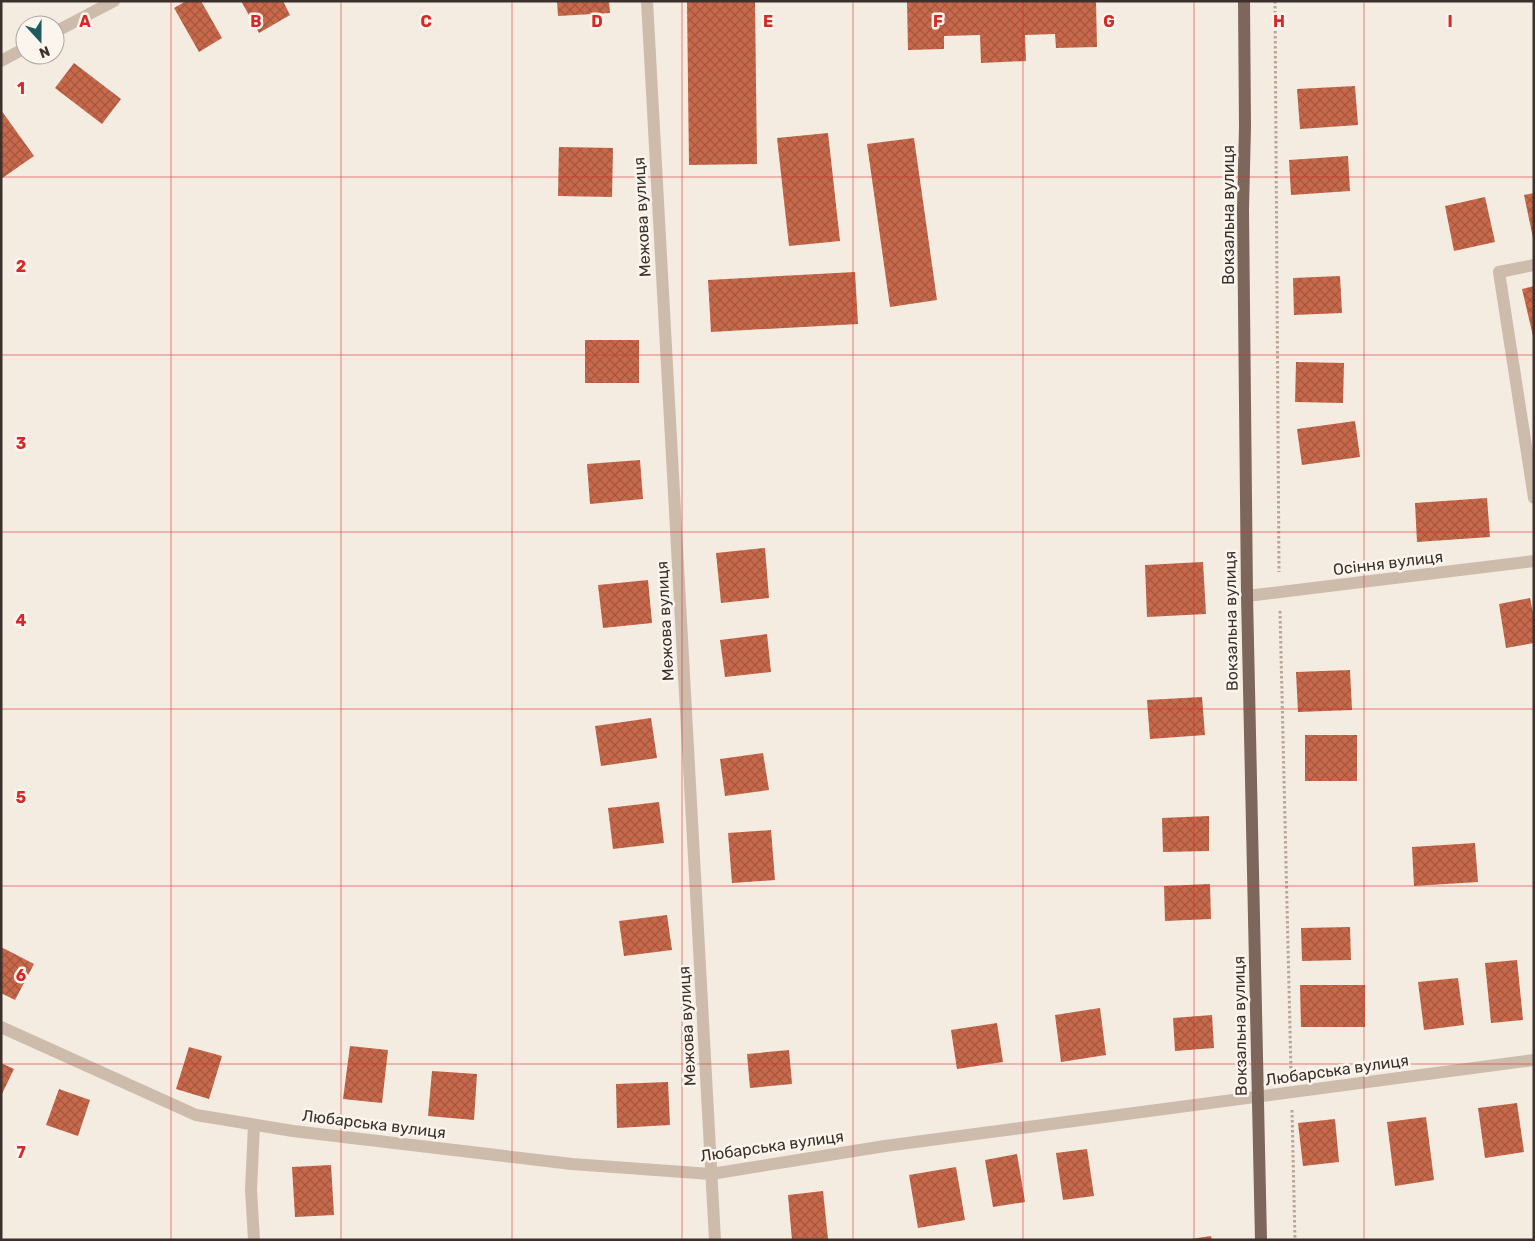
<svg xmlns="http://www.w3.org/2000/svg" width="1535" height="1241" font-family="Rubik,sans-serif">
<defs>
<pattern id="building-cross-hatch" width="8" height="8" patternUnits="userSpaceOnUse" patternTransform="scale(1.25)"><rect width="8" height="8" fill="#c8694b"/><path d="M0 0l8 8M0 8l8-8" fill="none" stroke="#a4573f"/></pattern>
</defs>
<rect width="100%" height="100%" fill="#f4ebe1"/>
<path fill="url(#building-cross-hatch)" d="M186 1H201L222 38 199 52 174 8Z
M241 1H283L290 15 259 33Z
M557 1H609L610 13 558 16Z
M687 1H755L757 164 689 165Z
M907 1H1096L1097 47 1056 48 1055 34 1025 35 1026 61 981 63 980 35 944 36V49L908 50Z
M74 63 121 99 102 124 55 88Z
M1355 86 1358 125 1300 129 1297 89Z
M1 110 34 156 1 179Z
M828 133 840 241 789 246 777 138Z
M914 138 937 300 890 307 867 144Z
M559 147 613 148 612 197 558 196Z
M1348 156 1350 191 1291 195 1289 160Z
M1534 193V238H1533L1524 195Z
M1485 197 1495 242 1454 251 1445 206Z
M855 272 858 324 711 332 708 280Z
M1340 276 1342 313 1294 315 1293 278Z
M1534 286V336H1533L1522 289Z
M585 340H639V383H585Z
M1296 362 1344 363 1343 403 1295 402Z
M1355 421 1360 457 1302 465 1297 429Z
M640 460 643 499 590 504 587 464Z
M1487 498 1490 537 1417 542 1415 503Z
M765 548 769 598 721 603 716 553Z
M1203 562 1206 614 1147 617 1145 565Z
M648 580 652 623 603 628 598 585Z
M1530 598 1534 618V643L1506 648 1499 604Z
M767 634 771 672 725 677 720 640Z
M1350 670 1352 710 1298 712 1296 672Z
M1202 697 1205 735 1150 739 1147 700Z
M651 718 657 758 601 766 595 726Z
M1305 735H1357V781H1305Z
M763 753 769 790 725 796 720 759Z
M659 802 664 843 613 849 608 808Z
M1209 816V851L1163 852 1162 818Z
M771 830 775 880 732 883 728 833Z
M1475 843 1478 882 1414 886 1412 847Z
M1210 884 1211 919 1165 921 1164 886Z
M667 915 672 950 624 956 619 921Z
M1350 927 1351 960 1302 961 1301 928Z
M1 947 34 964 15 1000 1 993Z
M1517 960 1523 1020 1491 1023 1485 963Z
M1458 978 1464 1025 1424 1030 1418 982Z
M1300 985H1365V1027H1301Z
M1100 1008 1106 1055 1061 1062 1055 1015Z
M1212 1015 1214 1048 1175 1051 1173 1018Z
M997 1023 1003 1062 957 1069 951 1030Z
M350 1046 388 1050 382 1103 343 1099Z
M189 1047 222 1056 209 1099 176 1089Z
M789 1050 792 1084 750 1088 747 1054Z
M1 1063 14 1069 1 1096Z
M432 1071 477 1074 474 1120 428 1116Z
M668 1082 670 1125 617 1128 616 1084Z
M59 1089 90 1100 78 1136 46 1125Z
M1517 1103 1524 1152 1485 1158 1478 1108Z
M1426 1117 1434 1180 1395 1186 1387 1122Z
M1335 1119 1339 1162 1303 1166 1298 1123Z
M1087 1149 1094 1196 1063 1200 1056 1153Z
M1017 1154 1025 1202 993 1207 985 1160Z
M331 1165 334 1215 295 1217 292 1167Z
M956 1167 965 1220 918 1228 909 1175Z
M823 1191 828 1239 792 1240 788 1195Z
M1211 1236 1212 1240H1191V1239Z"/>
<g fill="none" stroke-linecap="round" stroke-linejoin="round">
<path stroke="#b9a596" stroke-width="3" stroke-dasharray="2.5 2.5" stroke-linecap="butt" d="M1275 1 1279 572
M1280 611 1291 1072
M1292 1110 1295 1240"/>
<path stroke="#cdbbac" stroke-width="12" d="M647 1 715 1240
M55 32 114 1
M1 61 25 48
M1534 265 1499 272 1534 498
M1247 596 1534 561
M1 1027 196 1115 293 1131 572 1164 711 1174 885 1146 1534 1060
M254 1125 251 1190 254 1240"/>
<path stroke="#7d675c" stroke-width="12" d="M1244 1 1245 127 1243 209 1247 596 1261 1240"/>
</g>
<path fill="none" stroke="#d62828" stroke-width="1" stroke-opacity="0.55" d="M171 1V1240M341 1V1240M512 1V1240M682 1V1240M853 1V1240M1023 1V1240M1194 1V1240M1364 1V1240M1 177H1534M1 355H1534M1 532H1534M1 709H1534M1 886H1534M1 1064H1534"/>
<g text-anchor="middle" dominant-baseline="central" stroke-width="5" stroke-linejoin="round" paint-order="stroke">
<g font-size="16" fill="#3b302b" stroke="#fbf5ee">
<text transform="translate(1228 215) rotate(-90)">Вокзальна вулиця</text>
<text transform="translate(642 217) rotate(-93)">Межова вулиця</text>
<text transform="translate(1388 563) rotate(-7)">Осіння вулиця</text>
<text transform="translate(665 621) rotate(-93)">Межова вулиця</text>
<text transform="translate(1231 621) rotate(-91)">Вокзальна вулиця</text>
<text transform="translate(687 1026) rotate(-93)">Межова вулиця</text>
<text transform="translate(1240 1026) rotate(-91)">Вокзальна вулиця</text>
<text transform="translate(1337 1070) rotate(-8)">Любарська вулиця</text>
<text transform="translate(374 1124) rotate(7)">Любарська вулиця</text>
<text transform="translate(772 1146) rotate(-8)">Любарська вулиця</text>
</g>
</g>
<g font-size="16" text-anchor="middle" font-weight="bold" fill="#d62828" stroke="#fbf5ee" stroke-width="5" stroke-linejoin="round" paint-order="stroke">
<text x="85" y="27">A</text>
<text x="256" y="27">B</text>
<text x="426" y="27">C</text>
<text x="597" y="27">D</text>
<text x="768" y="27">E</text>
<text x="938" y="27">F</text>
<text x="1109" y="27">G</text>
<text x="1279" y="27">H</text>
<text x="1450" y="27">I</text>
<text x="21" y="94">1</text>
<text x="21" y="272">2</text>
<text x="21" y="449">3</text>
<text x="21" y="626">4</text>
<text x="21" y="803">5</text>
<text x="21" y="981">6</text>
<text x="21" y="1158">7</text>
</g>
<rect width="1535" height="1241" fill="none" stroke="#3b302b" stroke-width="5"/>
<g transform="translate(40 40) rotate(159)"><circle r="24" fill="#fbf5ee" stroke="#aea6a0"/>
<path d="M0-4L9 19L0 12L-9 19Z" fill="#1f5a5e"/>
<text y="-8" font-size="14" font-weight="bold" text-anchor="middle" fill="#3b302b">N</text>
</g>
</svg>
